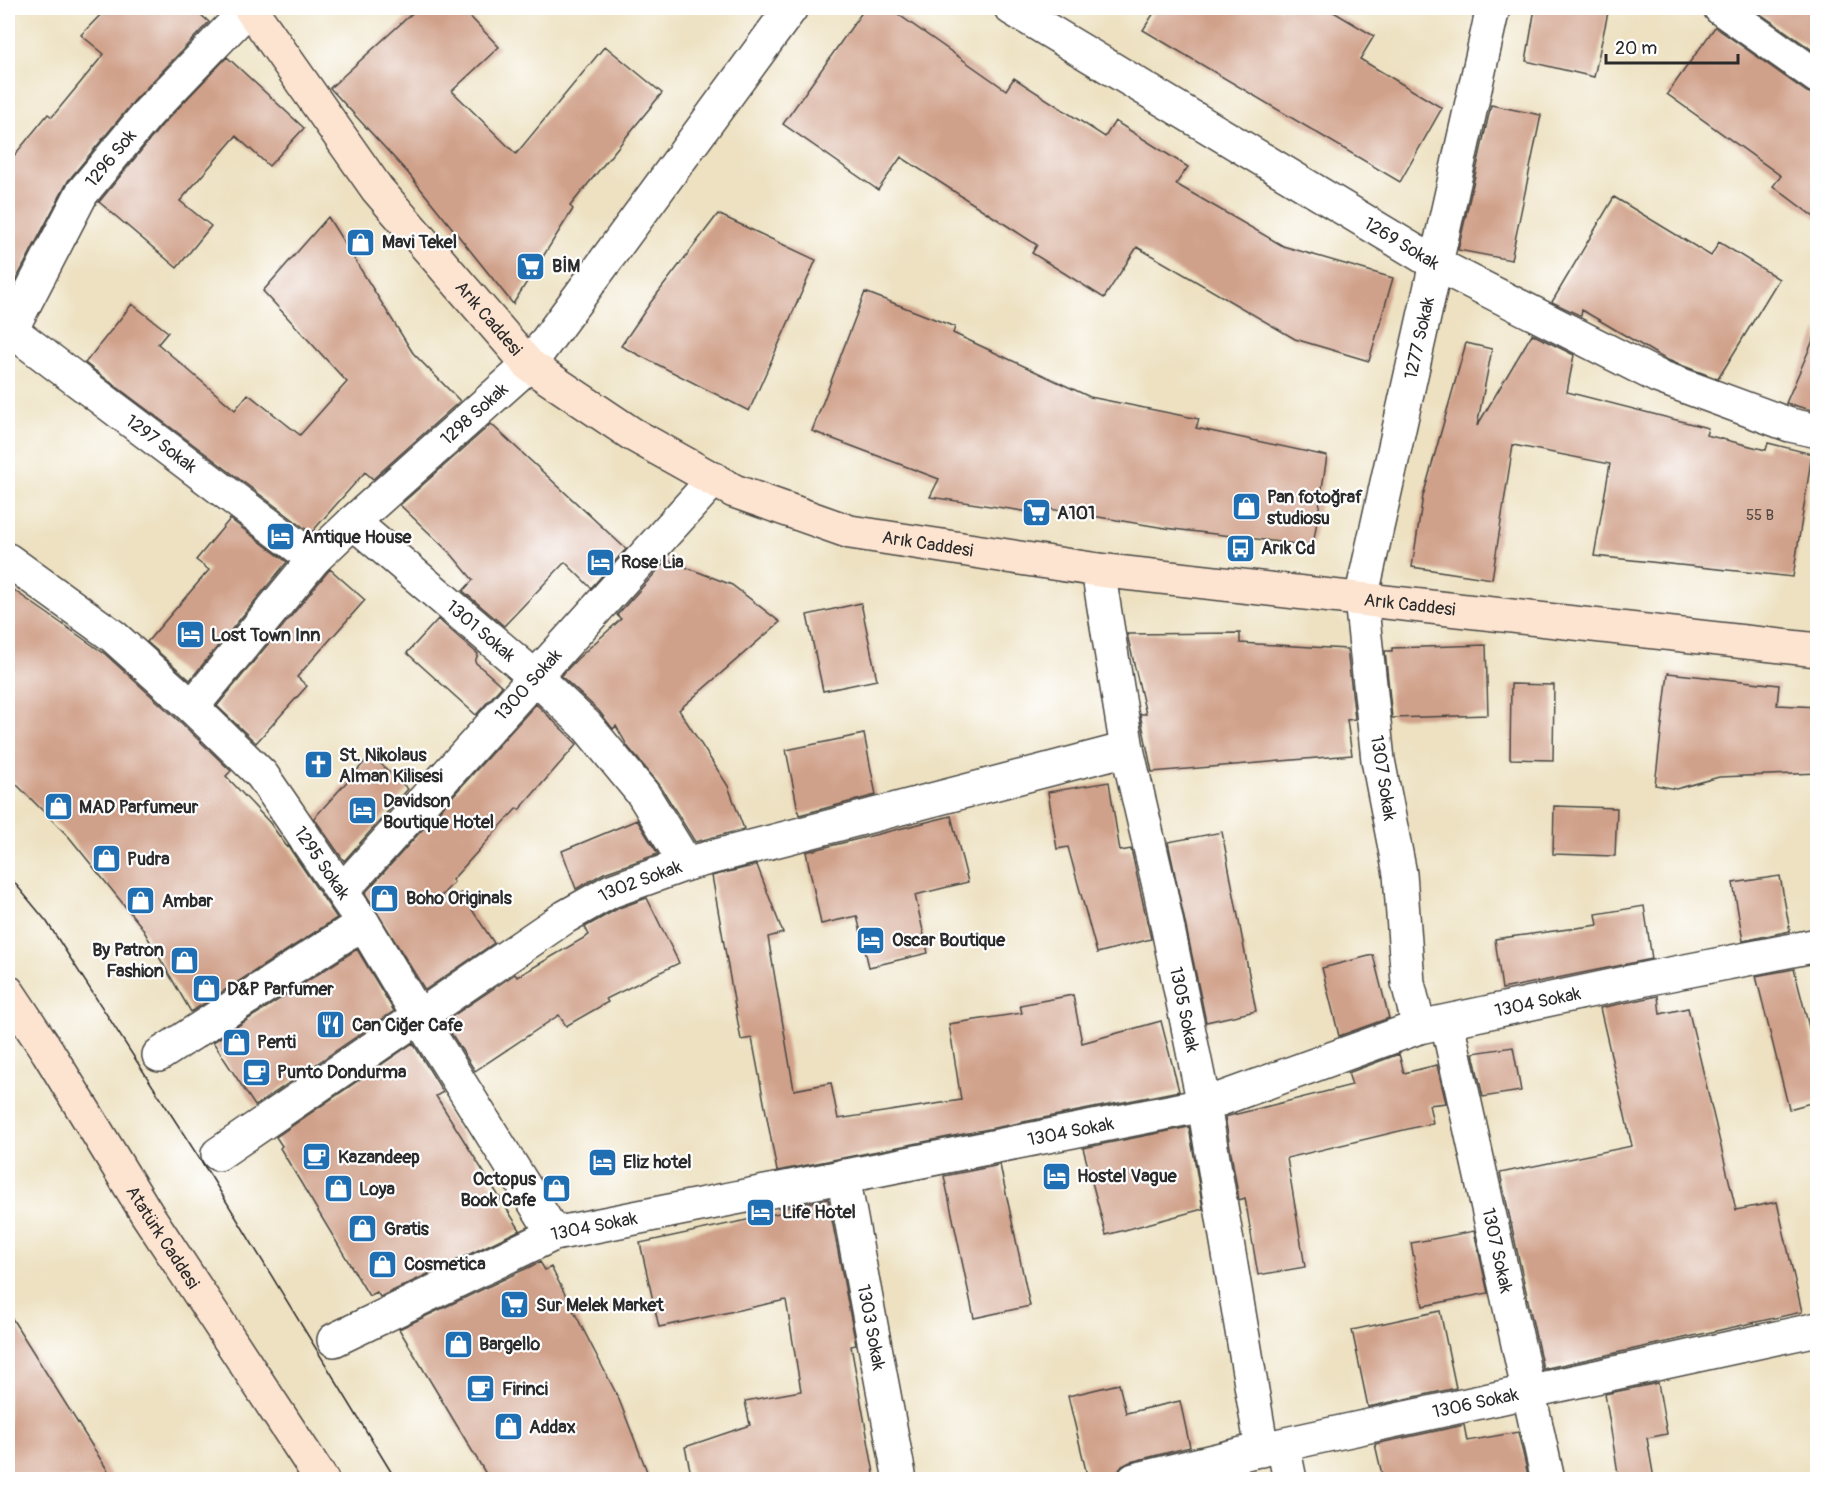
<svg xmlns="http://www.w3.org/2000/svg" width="1825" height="1487" font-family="Pangolin,sans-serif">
<rect width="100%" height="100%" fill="#fff"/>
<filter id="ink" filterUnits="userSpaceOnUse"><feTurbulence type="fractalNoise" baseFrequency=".0167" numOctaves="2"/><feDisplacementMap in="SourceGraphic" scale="12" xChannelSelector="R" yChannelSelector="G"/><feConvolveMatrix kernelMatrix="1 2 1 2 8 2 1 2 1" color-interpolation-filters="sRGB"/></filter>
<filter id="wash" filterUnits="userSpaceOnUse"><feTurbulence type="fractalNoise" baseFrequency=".008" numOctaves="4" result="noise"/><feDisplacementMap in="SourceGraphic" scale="24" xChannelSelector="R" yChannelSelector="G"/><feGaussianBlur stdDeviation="1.35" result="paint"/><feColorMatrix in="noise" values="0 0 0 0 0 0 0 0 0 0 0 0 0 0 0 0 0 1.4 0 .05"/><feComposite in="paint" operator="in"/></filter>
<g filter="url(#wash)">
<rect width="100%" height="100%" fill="#ede1c1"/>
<g id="blocks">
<path fill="#d0a18a" d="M107 8H193L209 22 134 101 68 181 8 295V163L48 114 52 117 104 54 81 35Z
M418 8H462L499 47 452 91 516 154 605 46 662 93 570 206 573 209 513 304 408 173 330 88Z
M865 8H889L1006 90 1014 78 1105 137 1115 121 1188 167 1176 184 1283 246 1393 278 1369 361 1295 339 1137 247 1104 298 1032 253 1037 245 901 157 878 190 783 124Z
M1157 8H1327L1374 36 1360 59 1442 108 1400 182 1143 30Z
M1535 8H1609L1594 77 1526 61Z
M1752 8H1818V54Z
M1715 27 1807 92 1818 96V220L1773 186 1781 176 1667 94Z
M227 57 304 128 269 166 236 136 180 201 211 226 177 268 99 202 162 125Z
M1491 105 1541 115 1511 260 1458 250Z
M1614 197 1711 256 1719 242 1779 279 1718 379 1665 359 1582 310 1581 316 1552 302Z
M718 214 816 260 749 411 621 346 651 302Z
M328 217 413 353 460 401 373 479 365 472 311 533 85 363 132 304 168 332 158 344 235 410 248 394 300 435 347 382 263 291Z
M865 292 955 327 953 333 1090 397 1199 419 1196 428 1327 456 1313 546 1165 528 1038 507 1036 513 930 497 939 479 812 431Z
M1818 329V412L1786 403Z
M1532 334 1574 355 1567 392 1708 428 1706 435 1766 450 1768 443 1812 454 1793 577 1594 556 1610 464 1513 445 1492 579 1412 567 1423 496 1466 343 1492 349 1477 426Z
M491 424 626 549 591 588 565 562 504 626 463 591 473 580 452 555 400 505Z
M230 519 287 562 190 680 147 642 209 570 196 560Z
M667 560 732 585 780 622 679 710 728 786 744 829 695 842 659 784 628 747 616 726 613 729 599 711 561 676 577 659 621 619 617 615Z
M330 569 365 600 297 677 307 686 256 743 217 706Z
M8 586 105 654 179 721 231 771 226 776 270 823 287 847 288 846 337 918 191 1012 141 926 69 837 8 776Z
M861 603 877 680 823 691 807 615Z
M438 619 478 654 475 662 502 686 476 715 407 653Z
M1240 633V643L1347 649 1355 719 1347 720 1352 755 1152 772 1140 714H1146L1127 634Z
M1486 645 1488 715 1392 718 1385 651H1392V648Z
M1668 673 1779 685 1777 705 1818 707V773L1719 777 1676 789 1655 785Z
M1511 684 1554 685 1553 760 1510 759Z
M536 704 577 744 519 810 517 808 452 880 454 882 434 904 461 893 494 943 425 990 365 893Z
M864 734 876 795 799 815 786 750Z
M371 755 408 789 344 861 314 818Z
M1109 782 1120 851 1131 849 1151 939 1097 953 1068 847 1057 849 1048 792Z
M1554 806 1617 808 1615 856 1553 854Z
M951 816 968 882 915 895 928 953 869 967 857 916 821 924 806 852Z
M637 820 658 854 604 873 576 889 562 851Z
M1222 832 1256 1011 1206 1022 1168 842Z
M757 865 783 933 768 937 794 1090 831 1083 838 1119 961 1100 949 1024 1022 1013 1020 1005 1073 995 1082 1043 1161 1021 1179 1091 777 1171 752 1038 741 1040 712 876Z
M1780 876 1790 931 1743 941 1733 883Z
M647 898 679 963 606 999 608 1002 566 1026 559 1015 475 1071 444 1022 515 974 517 977 589 935 585 927 619 908Z
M1644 906 1652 959 1502 989 1495 939 1598 925 1596 914Z
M357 949 394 1011 255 1106 213 1042Z
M1373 955 1389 1018 1339 1036 1322 968Z
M1794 969 1818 1062V1101L1789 1109 1756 976Z
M1658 996 1660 1014 1688 1008 1736 1210 1777 1202 1802 1312 1543 1369 1500 1173 1632 1146 1600 1008Z
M413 1043 443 1092 436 1096 520 1230 380 1297 377 1292 369 1296 280 1148 282 1146 276 1137Z
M1513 1047 1521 1091 1483 1097 1473 1053Z
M1399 1054 1404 1073 1437 1065 1446 1103 1429 1105 1433 1123 1287 1158 1305 1267 1258 1275 1245 1198 1239 1200 1225 1117 1352 1085 1348 1073Z
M1189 1127 1203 1209 1106 1235 1083 1148Z
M1000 1165 1030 1306 974 1318 944 1176Z
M828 1199 856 1345 851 1346 875 1479H692L685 1447 750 1425 745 1401 801 1391 786 1300 659 1327 640 1243 784 1212V1208Z
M1474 1231 1488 1293 1423 1306 1411 1243Z
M540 1262 545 1270 551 1267 618 1397 650 1479H489L399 1329Z
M1440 1311 1456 1388 1368 1407 1352 1330Z
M8 1312 113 1479H8Z
M1658 1383 1667 1434 1647 1438 1654 1479H1619L1605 1394Z
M1119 1384 1126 1413 1180 1401 1190 1447 1130 1462 1122 1466 1117 1473 1088 1479 1068 1396Z
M1464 1425 1467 1441 1518 1432 1529 1479H1383L1375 1444Z"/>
</g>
</g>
<g filter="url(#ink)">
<use href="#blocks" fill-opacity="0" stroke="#484642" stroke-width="1.5"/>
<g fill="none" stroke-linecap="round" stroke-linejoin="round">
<defs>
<g id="street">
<path id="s1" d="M1011 8 1436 264 1657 376 1790 425 1818 431"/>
<path d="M1720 8 1818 77"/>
<path id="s2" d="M8 328 314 559"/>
<path id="s3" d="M8 336 82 193 148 113 249 8"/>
<path id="s4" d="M353 522 535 677 586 725 643 794 686 864"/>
<path id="s5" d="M8 560 113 636 192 707 262 775 363 923 419 1017 554 1234"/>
<path id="s6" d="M1098 570 1127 749 1160 890 1204 1105 1262 1450"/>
<path id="s7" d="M192 707 314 559 353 522 529 365 791 8"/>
<path id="s8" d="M342 891 714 479"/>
<path id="s9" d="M1447 1022 1548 1480"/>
<path id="s10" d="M1419 1027 1408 983 1400 874 1378 760 1361 599 1493 8"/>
<path d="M159 1055 363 923"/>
<path id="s11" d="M218 1154 565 917 611 891 686 864 1127 749"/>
<path id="s12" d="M843 1176 900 1480"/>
<path id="s13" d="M334 1340 554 1234 1204 1105 1419 1027 1650 978 1818 945"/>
<path d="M1283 1445 1290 1480"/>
<path id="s14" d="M1134 1480 1267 1448 1818 1329"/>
</g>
<g id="secondary">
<path id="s15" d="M250 8 377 189 529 365 632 434 734 491 850 532 1098 570 1818 650"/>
<path id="s16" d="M8 992 48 1052 147 1214 322 1480"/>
</g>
</defs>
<use href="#street" stroke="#484642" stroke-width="36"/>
<use href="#secondary" stroke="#484642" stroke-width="36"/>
<use href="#street" stroke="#fff" stroke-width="33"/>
<use href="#secondary" stroke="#fde4d1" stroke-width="33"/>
<path stroke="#2b2b2b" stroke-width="1.5" d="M8 875 47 922 212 1178 396 1480"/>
</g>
</g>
<defs>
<symbol id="shop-square" viewBox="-11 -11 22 22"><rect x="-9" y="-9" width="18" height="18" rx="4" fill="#1f6fb2" stroke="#fff"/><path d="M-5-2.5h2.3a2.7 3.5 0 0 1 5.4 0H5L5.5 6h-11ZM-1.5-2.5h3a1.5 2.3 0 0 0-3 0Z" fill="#fff"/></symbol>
<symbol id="supermarket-square" viewBox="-11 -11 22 22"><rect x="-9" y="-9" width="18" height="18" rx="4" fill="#1f6fb2" stroke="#fff"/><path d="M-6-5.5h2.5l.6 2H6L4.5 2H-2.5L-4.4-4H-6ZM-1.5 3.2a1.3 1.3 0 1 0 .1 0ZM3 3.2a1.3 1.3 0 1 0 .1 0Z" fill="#fff"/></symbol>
<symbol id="hotel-square" viewBox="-11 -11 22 22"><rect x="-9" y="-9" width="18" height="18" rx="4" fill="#1f6fb2" stroke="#fff"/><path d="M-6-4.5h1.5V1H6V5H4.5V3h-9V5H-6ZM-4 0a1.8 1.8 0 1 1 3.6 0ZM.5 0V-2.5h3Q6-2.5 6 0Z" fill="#fff"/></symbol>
<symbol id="bus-square" viewBox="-11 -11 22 22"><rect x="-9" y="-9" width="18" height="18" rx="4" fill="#1f6fb2" stroke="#fff"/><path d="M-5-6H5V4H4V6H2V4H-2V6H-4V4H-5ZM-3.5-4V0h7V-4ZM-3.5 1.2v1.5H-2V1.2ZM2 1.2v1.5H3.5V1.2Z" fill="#fff"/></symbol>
<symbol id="church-square" viewBox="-11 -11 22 22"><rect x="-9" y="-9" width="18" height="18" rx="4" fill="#1f6fb2" stroke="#fff"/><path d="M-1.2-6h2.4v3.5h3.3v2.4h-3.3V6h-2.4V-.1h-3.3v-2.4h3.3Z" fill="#fff"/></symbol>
<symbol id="restaurant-square" viewBox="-11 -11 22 22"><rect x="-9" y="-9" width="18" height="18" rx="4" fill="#1f6fb2" stroke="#fff"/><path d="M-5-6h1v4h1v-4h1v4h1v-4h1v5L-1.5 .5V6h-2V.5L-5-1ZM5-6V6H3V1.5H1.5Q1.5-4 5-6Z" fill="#fff"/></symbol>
<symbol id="cafe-square" viewBox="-11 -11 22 22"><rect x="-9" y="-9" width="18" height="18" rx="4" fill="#1f6fb2" stroke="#fff"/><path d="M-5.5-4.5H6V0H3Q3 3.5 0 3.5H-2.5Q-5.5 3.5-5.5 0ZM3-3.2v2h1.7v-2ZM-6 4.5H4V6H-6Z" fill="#fff"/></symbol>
</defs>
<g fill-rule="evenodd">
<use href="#shop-square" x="344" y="226" width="33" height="33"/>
<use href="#supermarket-square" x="514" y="250" width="33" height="33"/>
<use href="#shop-square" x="1230" y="490" width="33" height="33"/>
<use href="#supermarket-square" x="1020" y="496" width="33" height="33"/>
<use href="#hotel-square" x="264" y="520" width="33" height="33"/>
<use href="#bus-square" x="1224" y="532" width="33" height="33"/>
<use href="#hotel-square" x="584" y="546" width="33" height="33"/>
<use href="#hotel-square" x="174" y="618" width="33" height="33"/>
<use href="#church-square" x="302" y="748" width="33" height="33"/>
<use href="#shop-square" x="42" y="790" width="33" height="33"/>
<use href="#hotel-square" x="346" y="794" width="33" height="33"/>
<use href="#shop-square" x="90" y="842" width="33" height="33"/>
<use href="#shop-square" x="368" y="882" width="33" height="33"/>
<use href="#shop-square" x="124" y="884" width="33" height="33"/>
<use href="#hotel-square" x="854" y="924" width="33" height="33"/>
<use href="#shop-square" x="168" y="944" width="33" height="33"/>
<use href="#shop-square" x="190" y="972" width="33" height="33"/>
<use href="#restaurant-square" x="314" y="1008" width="33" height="33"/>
<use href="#shop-square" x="220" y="1026" width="33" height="33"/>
<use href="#cafe-square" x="240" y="1056" width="33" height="33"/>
<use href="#cafe-square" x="300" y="1140" width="33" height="33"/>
<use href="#hotel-square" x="586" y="1146" width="33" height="33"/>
<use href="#hotel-square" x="1040" y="1160" width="33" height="33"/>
<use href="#shop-square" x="322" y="1172" width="33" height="33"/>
<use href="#shop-square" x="540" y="1172" width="33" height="33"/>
<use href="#hotel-square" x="744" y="1196" width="33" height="33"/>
<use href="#shop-square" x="346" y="1212" width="33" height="33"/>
<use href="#shop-square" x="366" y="1248" width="33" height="33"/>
<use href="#supermarket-square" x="498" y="1288" width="33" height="33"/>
<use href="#shop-square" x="442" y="1328" width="33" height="33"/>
<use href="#cafe-square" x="464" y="1372" width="33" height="33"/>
<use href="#shop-square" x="492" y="1410" width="33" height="33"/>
</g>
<g text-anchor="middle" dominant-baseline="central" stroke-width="4.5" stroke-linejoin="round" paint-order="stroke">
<g font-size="15" fill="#544843">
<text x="1760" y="515">55 B</text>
</g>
<g font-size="18" fill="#2b2b2b" stroke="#fff">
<text stroke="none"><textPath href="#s3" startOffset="206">1296 Sok</textPath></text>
<text stroke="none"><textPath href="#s1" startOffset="456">1269 Sokak</textPath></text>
<text stroke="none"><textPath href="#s15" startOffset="392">Arık Caddesi</textPath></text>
<text stroke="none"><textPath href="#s10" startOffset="700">1277 Sokak</textPath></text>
<text stroke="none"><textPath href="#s7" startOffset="408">1298 Sokak</textPath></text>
<text stroke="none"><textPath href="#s2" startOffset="192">1297 Sokak</textPath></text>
<text stroke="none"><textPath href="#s15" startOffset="896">Arık Caddesi</textPath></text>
<text stroke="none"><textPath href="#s15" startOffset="1382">Arık Caddesi</textPath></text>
<text stroke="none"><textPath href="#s4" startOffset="168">1301 Sokak</textPath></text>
<text stroke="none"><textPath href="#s8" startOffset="278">1300 Sokak</textPath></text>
<text transform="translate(1383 778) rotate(81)">1307 Sokak</text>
<text stroke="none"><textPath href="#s5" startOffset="440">1295 Sokak</textPath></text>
<text stroke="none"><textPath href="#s11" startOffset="504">1302 Sokak</textPath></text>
<text stroke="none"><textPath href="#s13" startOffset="1257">1304 Sokak</textPath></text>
<text stroke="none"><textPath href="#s6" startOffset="448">1305 Sokak</textPath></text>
<text stroke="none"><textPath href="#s13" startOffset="771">1304 Sokak</textPath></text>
<text stroke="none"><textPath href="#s13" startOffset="285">1304 Sokak</textPath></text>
<text stroke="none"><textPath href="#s16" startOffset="290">Atatürk Caddesi</textPath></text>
<text stroke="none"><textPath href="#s9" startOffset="234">1307 Sokak</textPath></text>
<text stroke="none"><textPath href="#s12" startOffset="154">1303 Sokak</textPath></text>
<text stroke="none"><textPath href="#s14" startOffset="350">1306 Sokak</textPath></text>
</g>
<g font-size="18" font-weight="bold" fill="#2b2b2b" stroke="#fff" text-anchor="start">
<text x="382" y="242">Mavi Tekel</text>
<text x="552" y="266">BİM</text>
<text x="1267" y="497">Pan fotoğraf<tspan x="1267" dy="21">studiosu</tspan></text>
<text x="1057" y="513">А101</text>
<text x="302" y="537">Antique House</text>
<text x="1261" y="548">Arık Cd</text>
<text x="621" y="562">Rose Lia</text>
<text x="211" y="635">Lost Town Inn</text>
<text x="339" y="755">St. Nikolaus<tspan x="339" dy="21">Alman Kilisesi</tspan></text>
<text x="383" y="801">Davidson<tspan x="383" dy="21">Boutique Hotel</tspan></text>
<text x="79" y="807">MAD Parfumeur</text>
<text x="127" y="859">Pudra</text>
<text x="406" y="898">Boho Originals</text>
<text x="162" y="901">Ambar</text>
<text x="892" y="940">Oscar Boutique</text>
<text x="164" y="950" text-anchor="end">By Patron<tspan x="164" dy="21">Fashion</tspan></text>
<text x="227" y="989">D&amp;P Parfumer</text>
<text x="352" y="1025">Can Ciğer Cafe</text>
<text x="257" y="1042">Penti</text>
<text x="277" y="1072">Punto Dondurma</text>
<text x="338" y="1157">Kazandeep</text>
<text x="623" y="1162">Eliz hotel</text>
<text x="1077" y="1176">Hostel Vague</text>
<text x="536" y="1179" text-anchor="end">Octopus<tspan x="536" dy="21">Book Cafe</tspan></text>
<text x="359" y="1189">Loya</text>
<text x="782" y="1212">Life Hotel</text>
<text x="384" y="1229">Gratis</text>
<text x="404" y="1264">Cosmetica</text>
<text x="536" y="1305">Sur Melek Market</text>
<text x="479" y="1344">Bargello</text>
<text x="502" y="1389">Firinci</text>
<text x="529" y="1427">Addax</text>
</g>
</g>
<rect width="1825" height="1487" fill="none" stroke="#fff" stroke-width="30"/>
<path d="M1606 54v9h132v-9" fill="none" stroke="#2b2b2b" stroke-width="3"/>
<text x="1615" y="54" font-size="18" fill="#2b2b2b" stroke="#ffffff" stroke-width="4.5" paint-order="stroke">20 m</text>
</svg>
